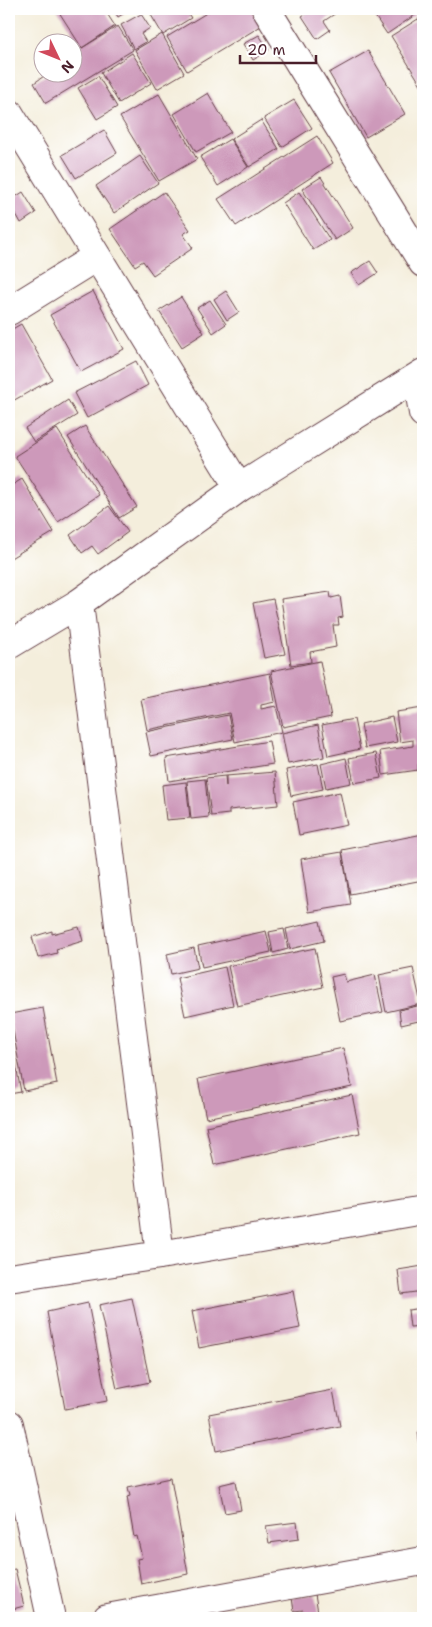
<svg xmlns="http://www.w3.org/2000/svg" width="432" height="1627" font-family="'Shantell Sans',sans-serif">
<rect width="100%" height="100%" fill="#fff"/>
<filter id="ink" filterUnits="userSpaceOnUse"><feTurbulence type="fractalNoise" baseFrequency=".02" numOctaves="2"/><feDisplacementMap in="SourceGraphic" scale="10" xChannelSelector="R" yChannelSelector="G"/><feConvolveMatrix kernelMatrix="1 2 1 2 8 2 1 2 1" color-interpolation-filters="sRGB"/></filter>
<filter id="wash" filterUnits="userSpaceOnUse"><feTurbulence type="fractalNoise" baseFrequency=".0096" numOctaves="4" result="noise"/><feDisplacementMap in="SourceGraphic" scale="20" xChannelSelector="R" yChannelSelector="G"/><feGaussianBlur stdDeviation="1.12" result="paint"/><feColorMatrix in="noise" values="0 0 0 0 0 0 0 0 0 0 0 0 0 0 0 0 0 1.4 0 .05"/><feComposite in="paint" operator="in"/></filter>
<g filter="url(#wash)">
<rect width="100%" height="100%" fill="#f4eedc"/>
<g id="blocks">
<path fill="#cd99ba" d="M57 9H104L115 26 82 48Z
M113 9H131L118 17Z
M161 9H185L191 18 163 35 151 15Z
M213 9H251L261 26 187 71 167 37Z
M313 9H342L324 21 330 30 317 39 302 16Z
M370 9H419L421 11 387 34Z
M141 14 150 28 141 34 146 42 134 49 121 25Z
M418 19 423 27V88L391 36Z
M118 26 133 50 46 103 34 83 50 72H72V54Z
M162 34 184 73 157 89 135 50Z
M259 35 269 50 253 60 243 44Z
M368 51 405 114 366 137 329 73Z
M132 53 151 83 119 103 101 73Z
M98 76 117 107 97 119 78 88Z
M208 93 231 132 196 152 174 114Z
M159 94 197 159 159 181 120 117Z
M294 100 312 128 282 147 264 118Z
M261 120 279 149 249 167 231 139Z
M104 130 117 153 76 178 62 155Z
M317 136 333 163 236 226 218 199Z
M230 139 248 167 218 186 200 157Z
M140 156 158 183 114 213 96 186Z
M321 177 353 228 335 240 302 189Z
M23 192 36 213 21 223 9 201Z
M164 192 190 230 183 234 193 248 153 275 143 261 135 266 110 229Z
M299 192 330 240 313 250 283 203Z
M370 261 378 273 359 285 351 273Z
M93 291 124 349 81 372 50 315Z
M226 291 239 312 227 320 214 299Z
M181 297 204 333 182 347 159 311Z
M210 300 226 324 213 333 197 308Z
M21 324 52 379 9 403V331Z
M136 361 148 385 87 418 74 393Z
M68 400 77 415 34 442 25 428Z
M85 426 137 507 119 518 68 437Z
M57 429 99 495 58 522 15 456Z
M22 479 54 532 9 559V487Z
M109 506 128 532 98 554 92 546 82 553 70 535Z
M330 592 331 598 340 596 343 617 338 618 339 625H333L336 647 310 652 311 662 291 665 281 599Z
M273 599 285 654 264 658 253 603Z
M320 661 331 717 283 727 271 671Z
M270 673 275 702 261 705V709L276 706 282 732 235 742 229 713 147 730 141 699Z
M423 708V763L418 764V770L383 775 380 751 413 746V740L400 742 396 712Z
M228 715 233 739 151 756 146 732Z
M392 717 397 742 365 748 361 724Z
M354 719 360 749 328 756 322 725Z
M318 725 324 757 288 764 282 733Z
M269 741 273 764 169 781 166 758Z
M376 753 381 778 354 783 349 758Z
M346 758 351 783 326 788 321 764Z
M318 764 323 789 291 796 286 770Z
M275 772 278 805 229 810V814L211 816 206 778 225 776 226 786V776Z
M205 779 209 817 191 819 187 781Z
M186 782 190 818 166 820 162 785Z
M340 792 347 825 299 835 293 802Z
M423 834V880L350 894 342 850Z
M342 852 351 905 309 912 301 859Z
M320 921 324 941 290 949 286 929Z
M79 927 83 941 56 949 57 953 38 958 32 937 52 931V934Z
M284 929 288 949 273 953 269 932Z
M266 931 271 952 202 967 198 946Z
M194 948 198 968 171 974 167 954Z
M315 948 323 987 237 1006 228 966Z
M225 967 233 1005 185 1016 177 978Z
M413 968 421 1004 386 1012 379 975Z
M344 974 346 982 375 975 383 1012 340 1021 331 977Z
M422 1005 423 1020 401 1025 399 1010Z
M43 1008 57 1084 24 1091 10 1014Z
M9 1029 21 1092 9 1094Z
M343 1048 352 1087 206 1118 198 1079Z
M352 1095 360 1133 214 1165 206 1126Z
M423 1266V1291L401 1294 398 1270Z
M293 1291 300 1328 199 1348 192 1311Z
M132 1298 150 1382 117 1389 99 1305Z
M88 1303 107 1401 65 1409 47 1312Z
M423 1308V1326L410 1327 408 1310Z
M333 1390 340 1426 216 1451 209 1414Z
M423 1431V1462H422L418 1432Z
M171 1478 188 1574 141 1584 137 1559 142 1558 137 1536 134 1537 127 1497 130 1496 128 1487Z
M236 1481 241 1510 225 1513 219 1485Z
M297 1522 299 1539 269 1543 266 1526Z
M15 1569 24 1606 9 1610V1570Z
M315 1594 319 1618H304L303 1610 294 1611 292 1598Z"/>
</g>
</g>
<g filter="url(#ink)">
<use href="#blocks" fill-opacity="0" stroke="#643e46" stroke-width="1"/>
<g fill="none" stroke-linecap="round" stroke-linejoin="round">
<defs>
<path id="street" d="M266 9 423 263
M9 113 239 488
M9 311 96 257
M417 378 423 413
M79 603 160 1255
M9 645 79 603 239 488 423 373
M9 1278 160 1255 423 1210
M9 1424 51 1618
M107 1618 423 1561"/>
</defs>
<use href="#street" stroke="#643e46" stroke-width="30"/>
<use href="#street" stroke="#fff" stroke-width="28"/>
</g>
</g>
<rect width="432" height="1627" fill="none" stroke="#fff" stroke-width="30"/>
<g transform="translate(58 58) rotate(133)"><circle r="24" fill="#ffffff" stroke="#b7a5aa"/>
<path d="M0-4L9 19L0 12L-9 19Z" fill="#d1495b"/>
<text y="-8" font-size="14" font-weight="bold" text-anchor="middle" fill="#4a1f2b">N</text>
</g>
<path d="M240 55v8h76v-8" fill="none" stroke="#4a1f2b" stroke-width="2.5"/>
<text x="247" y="55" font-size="15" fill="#4a1f2b" stroke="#ffffff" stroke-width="4" paint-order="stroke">20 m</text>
</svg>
